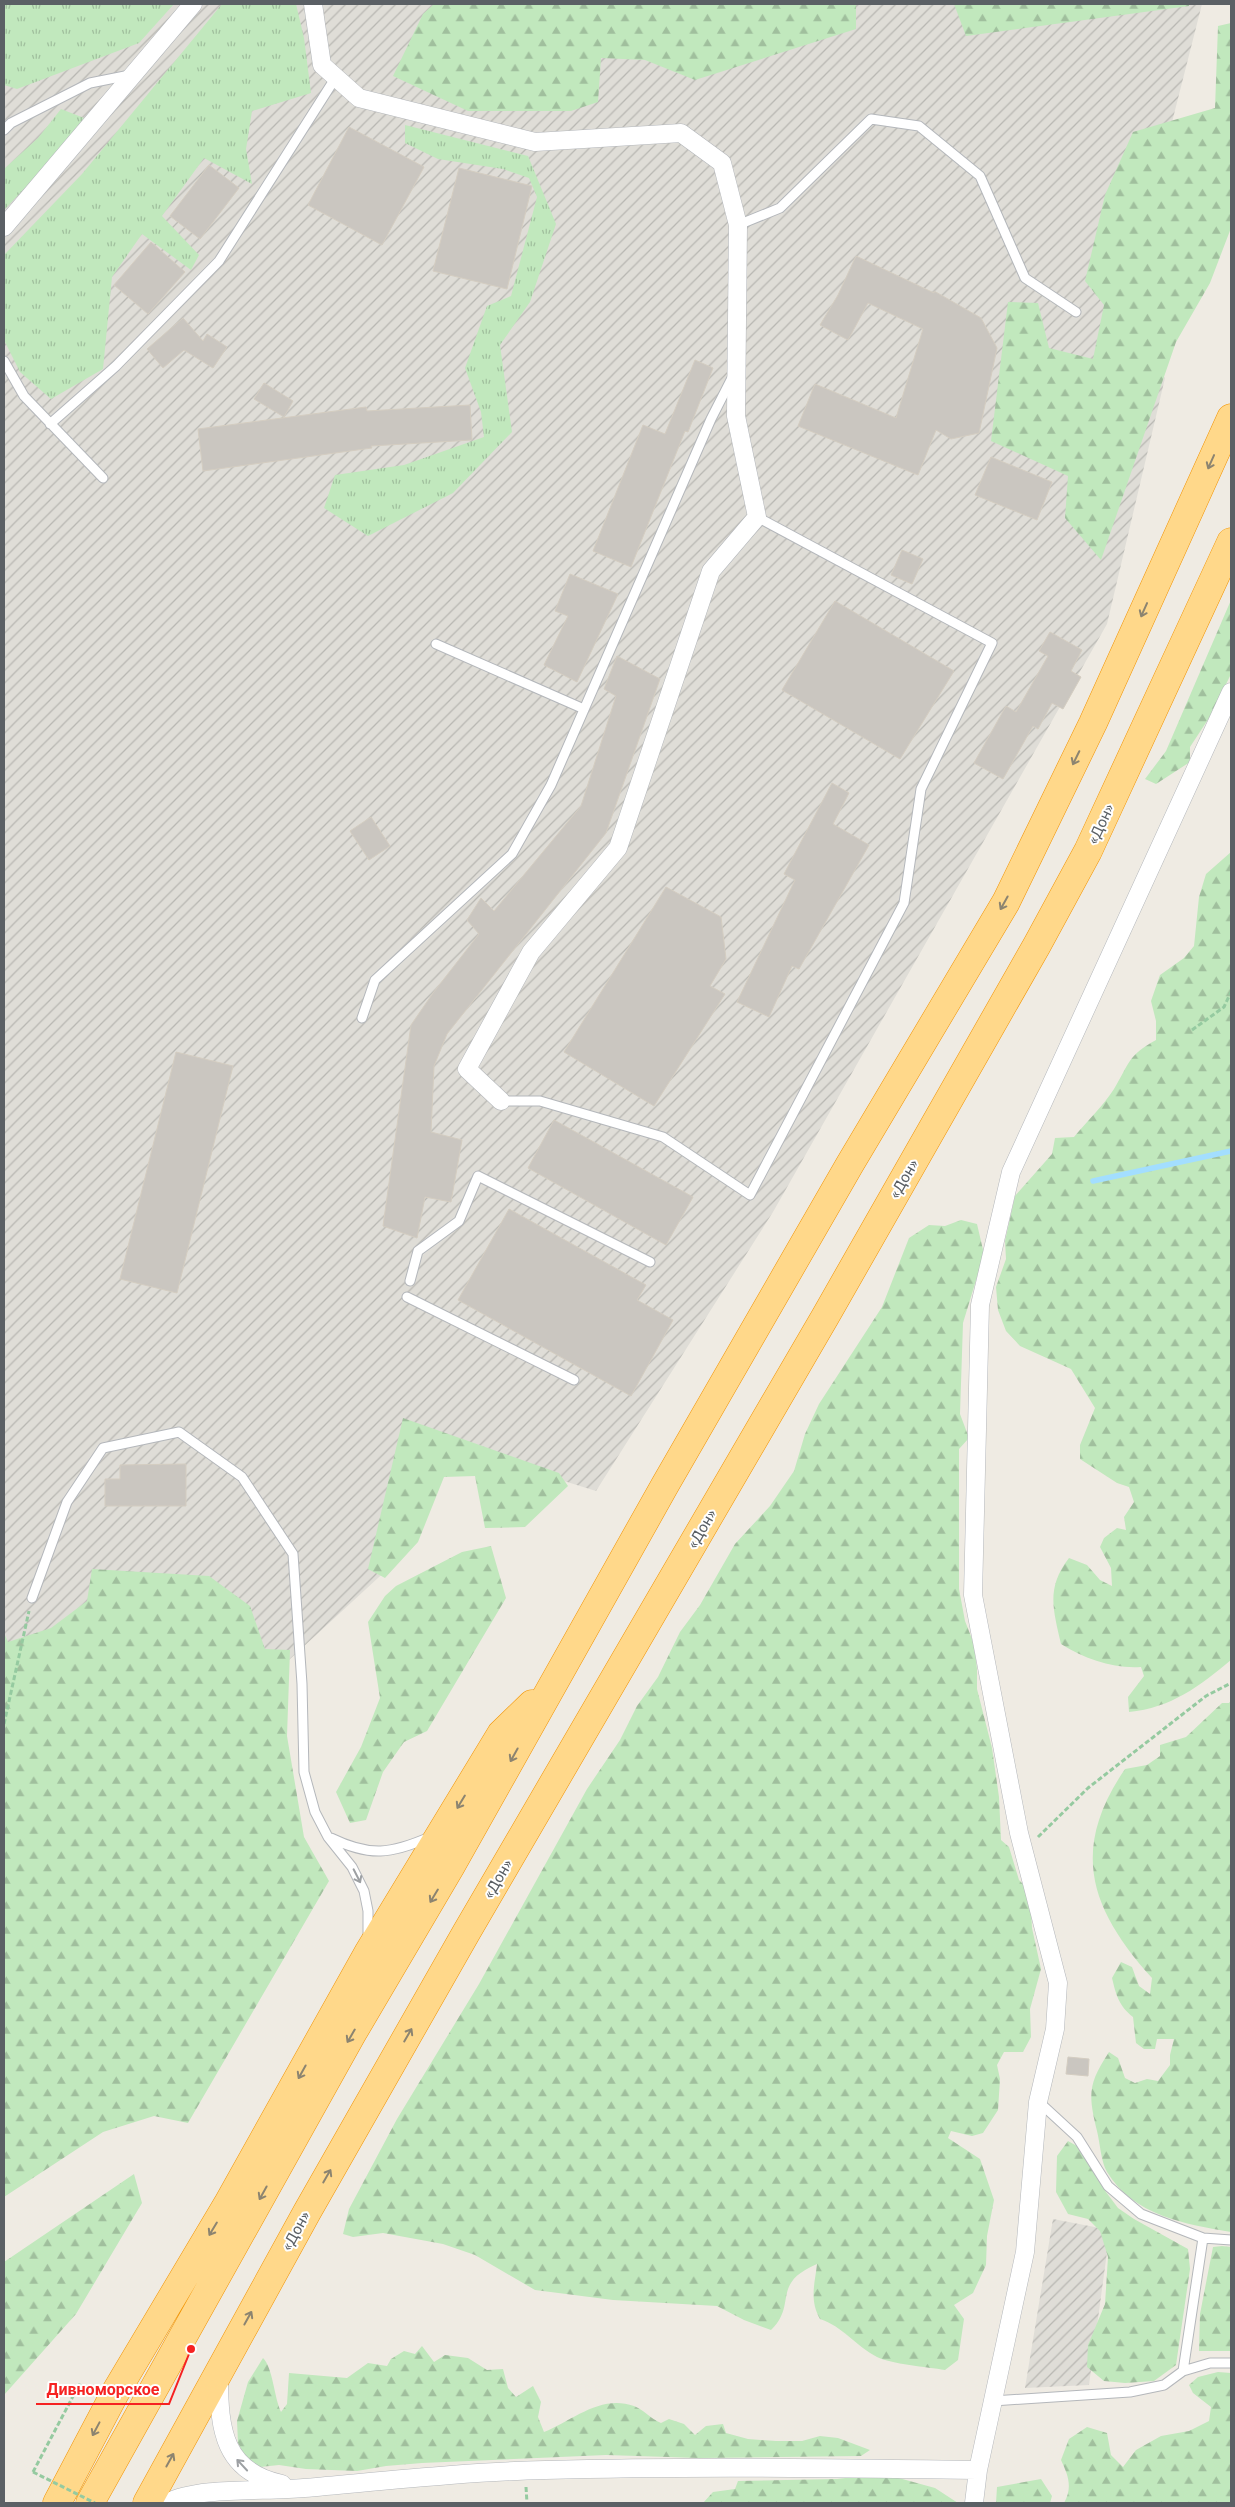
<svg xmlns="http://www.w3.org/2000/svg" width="1235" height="2507" font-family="Roboto,sans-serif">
<defs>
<pattern id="industrial-furrows" width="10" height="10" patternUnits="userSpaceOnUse" patternTransform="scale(1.25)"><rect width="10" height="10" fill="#dfddd7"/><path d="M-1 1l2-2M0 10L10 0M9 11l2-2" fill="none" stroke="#b8b7b2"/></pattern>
<pattern id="grass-tufts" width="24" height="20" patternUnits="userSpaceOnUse" patternTransform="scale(1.25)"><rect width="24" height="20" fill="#c1e8bd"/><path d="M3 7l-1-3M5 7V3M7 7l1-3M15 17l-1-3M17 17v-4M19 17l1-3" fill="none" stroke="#a0bf9d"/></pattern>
<pattern id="forest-firs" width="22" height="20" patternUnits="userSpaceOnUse" patternTransform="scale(1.25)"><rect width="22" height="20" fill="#c1e8bd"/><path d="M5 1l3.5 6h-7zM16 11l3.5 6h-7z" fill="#a0bf9d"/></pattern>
</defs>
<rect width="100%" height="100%" fill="#efebe3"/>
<path fill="url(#industrial-furrows)" d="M4 4H1202L1123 315 1165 378 1107 624 773 1212 596 1491 423 1437 391 1566 277 1671 4 1676Z
M1053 2219 1110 2230 1089 2385 1025 2388Z"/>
<path fill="url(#grass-tufts)" d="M4 4H174L139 43 17 89 4 85Z
M222 4H296L304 38 311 93 252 111 246 149 252 184 204 158 162 216 199 255 191 270 142 234 112 277 103 369 51 399 20 372 4 340V255L82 174Z
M61 109 84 118 58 153 4 210V169L38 138Z
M405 125 528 156 556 224 530 302 500 345 512 432 453 493 368 536 324 508 335 475 404 465 484 437 481 412 465 368 487 306 511 296 537 197 529 178 503 169 438 159 405 143Z"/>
<path fill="url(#forest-firs)" d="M434 4H856V29L695 80 645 60 601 58 598 102 571 111H468L393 76 423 14Z
M954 4H1189V6L966 36Z
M1231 23V228L1210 283 1176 342 1101 560 1065 518 1068 476 991 441 1008 302 1038 303 1049 348 1093 359 1104 305 1085 281 1105 195 1133 132 1215 108 1218 26Z
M1231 600V674L1211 715 1190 747V762L1156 784 1145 779 1166 751Z
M1231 852V1660C1200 1686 1171 1708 1129 1712L1128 1697 1144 1676 1141 1667C1114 1669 1085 1659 1061 1644 1053 1609 1046 1588 1069 1558L1087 1565 1100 1580 1112 1586 1111 1568 1100 1547 1104 1538 1117 1528 1126 1530 1124 1517 1134 1502 1129 1487 1117 1483 1080 1459V1445L1095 1408 1071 1369 1020 1346 1006 1331 998 1310 996 1287 1006 1259 1005 1241 1015 1196 1052 1154 1055 1138 1074 1137C1087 1121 1103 1106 1114 1089 1129 1064 1128 1055 1156 1040V1021L1151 1001 1160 975 1184 958 1194 946 1199 897 1206 874Z
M961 1220 977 1224 984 1254 963 1323 960 1414 969 1438 959 1449V1589L965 1621 974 1644 977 1669V1689L992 1748 999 1797 1001 1840 1009 1847 1019 1880 1030 1891 1032 1928 1041 1969 1030 2009 1031 2037 1023 2052H1004L997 2065 1000 2079 998 2110 983 2133 972 2136 951 2131 948 2138 980 2159 994 2200 987 2236 986 2265 973 2293 954 2305 964 2319 958 2360 945 2370C927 2367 891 2364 877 2357 856 2346 842 2326 820 2319 809 2300 815 2283 817 2264 770 2284 798 2304 771 2330L744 2320 717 2306 613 2300 535 2290 475 2255 443 2244 383 2233 353 2237 343 2234 349 2209 397 2119 479 1984 587 1789 620 1740 637 1706 658 1677 680 1632 700 1605 735 1544 770 1506 794 1471 805 1434 819 1404 882 1307 909 1238 929 1225 945 1226Z
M403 1418 559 1473 568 1486 525 1527 485 1528 475 1476 444 1477 418 1542 385 1578 368 1569Z
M491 1546 506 1598 427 1731 404 1742 383 1772 366 1820 350 1823 336 1792 361 1747 380 1698 368 1622 385 1596 396 1586 462 1552Z
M92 1569 209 1576 250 1606 265 1649 290 1650 287 1736 304 1837 329 1881 188 2123 154 2116 103 2132 4 2197V1633L8 1642 51 1628 87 1601Z
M1231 1700V2232C1185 2224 1134 2216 1107 2172 1101 2162 1100 2143 1097 2131 1088 2094 1088 2084 1109 2052L1118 2058 1125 2078 1135 2083 1147 2079 1158 2081 1170 2065V2055L1174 2039H1157L1155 2049H1144L1136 2043 1133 2017C1119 2006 1116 1995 1112 1978L1121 1962 1132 1967 1139 1986 1150 1994 1152 1978C1091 1910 1069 1851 1125 1769L1147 1765 1160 1756V1745L1186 1737 1222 1703H1229Z
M1068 2141 1084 2150 1106 2192 1118 2208 1134 2219 1188 2249 1190 2269 1176 2365 1154 2381 1125 2383 1104 2381 1087 2367 1088 2345 1105 2304 1108 2257 1100 2231 1088 2219 1068 2214 1056 2192 1057 2156Z
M134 2174 142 2203 76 2314 4 2395V2262Z
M1222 2246 1231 2247V2351H1199L1200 2314 1213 2247Z
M422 2346 434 2362 445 2355 468 2358 487 2370 503 2369 508 2388 516 2397 533 2386 541 2402 538 2417 544 2432C573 2420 601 2394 634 2406 644 2410 651 2419 661 2423L669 2419 684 2424 695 2435 706 2426 723 2424 726 2433 748 2439 776 2441H802L820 2436 838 2438 870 2450 861 2456 699 2458 606 2455 422 2463 386 2466 357 2471 306 2469 279 2465 260 2467 247 2460 238 2443 237 2421 248 2382 263 2358C273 2368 274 2397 281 2412L287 2404 289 2373 347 2378 368 2363 387 2366 391 2359 404 2351 415 2354Z
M1218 2372 1231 2373V2503H1064C1073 2487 1068 2475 1061 2460L1069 2439 1087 2427 1107 2433 1111 2455 1123 2467 1136 2450 1161 2436 1189 2431 1209 2421 1211 2407 1193 2393 1189 2385 1198 2377Z
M871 2475 895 2477 935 2488 958 2503H703L713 2492 735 2489 738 2481 837 2479Z
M1041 2479 1052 2496 1050 2503H996L997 2487Z"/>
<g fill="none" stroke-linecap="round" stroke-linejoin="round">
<path stroke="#a3deff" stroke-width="5.5" d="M1093 1181 1231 1151"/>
</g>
<path fill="#cac6c0" stroke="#d4cdc1" d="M349 127 424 167 382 245 308 205Z
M209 165 239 188 200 239 170 216Z
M459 168 532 186 507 289 433 271Z
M151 242 185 272 148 314 114 285Z
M856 256 934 293V291L981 318 997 348 979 433 951 439 936 430 918 475 798 426 815 384 896 418 923 329 868 303 848 340 820 325 838 295Z
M183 318 203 341 207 334 227 347 213 368 184 350 163 368 147 349Z
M695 360 713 368 688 432 685 431 631 567 593 551 643 425 665 434Z
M264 383 293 401 284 417 254 399Z
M470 405 472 440 371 446 372 448 203 471 198 429 366 407 367 411Z
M991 457 1052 482 1037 520 975 495Z
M902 550 923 559 912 584 891 575Z
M570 574 618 594 577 682 544 665 568 616 555 611Z
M835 601 954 671 900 759 782 690Z
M1050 632 1082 650 1071 671 1081 677 1063 709 1052 703 1038 729 1033 726 1003 779 974 763 1006 706 1016 712 1048 656 1039 651Z
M617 656 660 679 606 833 447 1034 434 1066 431 1132 462 1140 451 1202 425 1197 417 1238 383 1226 411 1025 433 993 479 934 467 920 481 898 494 911 581 806 616 696 604 689Z
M832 783 849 793 833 824 869 845 799 969 792 966 769 1017 737 1002 795 880 784 874Z
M371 817 390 846 369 860 350 831Z
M666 887 721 917 726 959 710 986 725 994 654 1106 564 1052Z
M176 1052 233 1066 177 1293 120 1279Z
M554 1120 693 1197 666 1245 528 1168Z
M509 1209 646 1285 637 1300 673 1320 631 1396 458 1300Z
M186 1464V1506H105V1479H120V1465Z
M1068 2057 1089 2059 1088 2076 1066 2074Z"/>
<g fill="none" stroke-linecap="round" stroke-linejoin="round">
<defs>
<path id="lane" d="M4 130 11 123 90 83 130 75
M738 225 780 208 871 119 919 126 980 176 1025 278 1076 312
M4 361 24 396 103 478
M50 424 116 366 219 261 336 77
M436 644 584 709
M362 1018 375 980 512 854 551 785 711 419 733 376
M501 1101H540L663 1137 750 1195 904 903 921 789 992 643 757 517
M410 1281 418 1251 459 1221 478 1176 650 1262
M407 1297 574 1380
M32 1598 67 1502 103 1448 179 1432 242 1477 293 1554 302 1684 304 1772 315 1812 328 1837 352 1867 364 1891 368 1911V1937
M331 1838C370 1857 391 1854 430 1837
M1039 2102 1077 2137 1108 2186 1141 2214 1203 2238 1231 2240
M1183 2371 1210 2363H1231
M993 2401 1130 2392 1164 2385 1183 2371 1203 2238"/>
<path id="street" d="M313 4 322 65 359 98 535 142 681 133 722 163 738 225 736 416 757 517 711 571 618 848 531 952 467 1069 501 1101
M4 227 193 4
M219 2378C219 2430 224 2472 282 2484
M167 2503C198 2486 267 2492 304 2488 384 2481 464 2472 545 2470 689 2466 833 2468 978 2470
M974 2503 978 2470 1025 2252 1038 2102 1055 2029 1058 1983 1019 1833 973 1595 980 1305 1011 1172 1231 692"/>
<path id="highway" d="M57 2503 115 2393 227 2205 368 1953 501 1734 532 1704
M90 2503 352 2034 451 1866 665 1485 850 1164 1006 902 1093 723 1231 418
M147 2503 307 2212 466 1933 825 1317 1037 945 1088 851 1231 542"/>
</defs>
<use href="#lane" stroke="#b4b7bb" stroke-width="11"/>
<use href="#street" stroke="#b4b7bb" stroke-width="19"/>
<use href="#highway" stroke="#f29300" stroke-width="29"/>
<path stroke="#95caa0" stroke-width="3" stroke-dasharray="5 2.5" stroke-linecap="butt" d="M1192 1030 1224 1007 1231 992
M4 1724 29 1611
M1038 1837 1088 1788 1206 1696 1231 1683
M33 2472 79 2385 93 2388
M526 2487 527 2503"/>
<use href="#lane" stroke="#fff" stroke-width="9"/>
<use href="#street" stroke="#fff" stroke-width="18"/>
<use href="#highway" stroke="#ffd88a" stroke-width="28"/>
<path stroke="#95caa0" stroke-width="3" stroke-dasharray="5 2.5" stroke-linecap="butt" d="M33 2472 95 2503"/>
</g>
<defs><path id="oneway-shaft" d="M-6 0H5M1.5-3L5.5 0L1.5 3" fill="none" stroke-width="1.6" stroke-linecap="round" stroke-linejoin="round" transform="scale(1.25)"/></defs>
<g stroke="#8c8470">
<use href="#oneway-shaft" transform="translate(1211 462) rotate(114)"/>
<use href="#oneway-shaft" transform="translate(1144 610) rotate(114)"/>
<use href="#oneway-shaft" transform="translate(1076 758) rotate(116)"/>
<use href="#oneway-shaft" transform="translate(1004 903) rotate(119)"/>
<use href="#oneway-shaft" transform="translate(514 1755) rotate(119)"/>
<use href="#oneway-shaft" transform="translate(461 1802) rotate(121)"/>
<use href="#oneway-shaft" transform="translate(434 1896) rotate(121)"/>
<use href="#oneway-shaft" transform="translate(408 2035) rotate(-60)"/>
<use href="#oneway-shaft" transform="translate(351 2036) rotate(120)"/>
<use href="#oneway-shaft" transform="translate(302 2072) rotate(119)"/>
<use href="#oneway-shaft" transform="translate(327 2176) rotate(-60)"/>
<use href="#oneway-shaft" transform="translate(263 2193) rotate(119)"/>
<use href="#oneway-shaft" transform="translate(213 2229) rotate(121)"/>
<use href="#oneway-shaft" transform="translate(248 2318) rotate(-61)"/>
<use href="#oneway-shaft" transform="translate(96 2429) rotate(118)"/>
<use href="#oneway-shaft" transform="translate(170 2460) rotate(-61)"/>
</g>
<g stroke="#9da0a3">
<use href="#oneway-shaft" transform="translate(357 1876) rotate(63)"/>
<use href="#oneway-shaft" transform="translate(242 2465) rotate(-133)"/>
</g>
<g text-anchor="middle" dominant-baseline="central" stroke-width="4" stroke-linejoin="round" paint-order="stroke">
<g font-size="15" fill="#5b6065" stroke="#fff">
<text transform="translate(1101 824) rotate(-65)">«Дон»</text>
<text transform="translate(904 1179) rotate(-60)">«Дон»</text>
<text transform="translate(702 1529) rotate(-60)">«Дон»</text>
<text transform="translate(498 1879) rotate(-60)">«Дон»</text>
<text transform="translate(296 2231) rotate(-61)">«Дон»</text>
</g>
</g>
<path fill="none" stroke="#f62222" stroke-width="2" d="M191 2349L169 2404H36"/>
<circle fill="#f62222" stroke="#fff" stroke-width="2" cx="191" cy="2349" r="5"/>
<g font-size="16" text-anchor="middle" font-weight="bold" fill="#f62222" stroke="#fff" stroke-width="4" stroke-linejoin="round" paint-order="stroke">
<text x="103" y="2395">Дивноморское</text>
</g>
<rect width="1235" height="2507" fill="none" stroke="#5b6065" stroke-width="10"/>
</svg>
